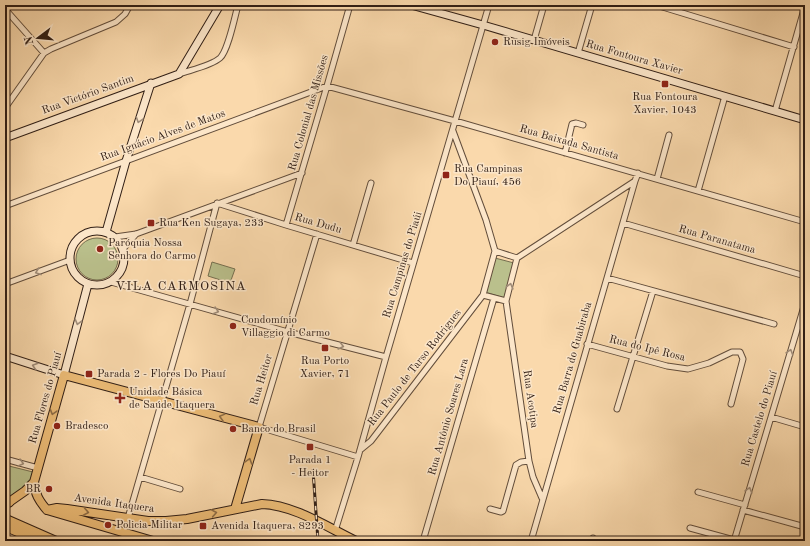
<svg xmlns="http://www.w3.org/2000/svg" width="810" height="546" font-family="'Old Standard TT',serif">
<rect width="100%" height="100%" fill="#fad9ac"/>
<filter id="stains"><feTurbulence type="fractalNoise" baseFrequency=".005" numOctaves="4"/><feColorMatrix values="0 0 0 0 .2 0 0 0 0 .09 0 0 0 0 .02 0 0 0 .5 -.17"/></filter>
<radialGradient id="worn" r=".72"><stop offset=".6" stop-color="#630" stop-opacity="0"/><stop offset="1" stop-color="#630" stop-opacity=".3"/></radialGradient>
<path fill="#bac08c" stroke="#756f50" d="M76 259a21 21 0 1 1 42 0a21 21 0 1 1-42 0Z
M495 258 514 263 504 298 485 292Z
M212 262 235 269 230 283 208 276Z
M5 465 33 472C29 490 21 493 5 500Z"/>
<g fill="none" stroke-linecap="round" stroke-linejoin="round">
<defs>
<path id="street" d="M656 5 794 47
M5 9 44 53
M534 40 544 5
M578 53 592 5
M179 74C190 70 211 66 220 58 228 51 235 16 238 5
M5 108 44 53 51 49 116 22 125 14 130 5
M775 111 805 6
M453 131 486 220 495 251
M565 153 572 124 576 123 583 125
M657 179 669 135
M698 191 725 96
M5 206 327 86 455 121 805 222
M623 223 805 276
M286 225 327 86 350 5
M317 234 259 427 358 457
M115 237 136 234 302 173
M353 245 371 183
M123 249 136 234
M517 258 635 181 638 173
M607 278 774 324
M111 282 288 332 386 357
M5 284 70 260
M506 301 529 461 533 477 542 498
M587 344 667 366 688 369 709 363 732 352H740L743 359 731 404
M617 409 653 291
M771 417 805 427
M360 450 371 441 483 295 495 251 517 258 506 301 483 295
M5 459 38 468
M140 477 180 489
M698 492 745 505
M490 509 501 512 503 511 516 465 521 462 529 461
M743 510 805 527
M128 518 190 304 217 203 286 225 413 263
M690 528 734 540
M335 531 358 457 386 357 489 5
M423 541 494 298
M531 541 635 181
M593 541V538
M734 541 805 303"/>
<path id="secondary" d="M411 5 483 25 805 120
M5 138 179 74 220 5
M70 258a27 27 0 1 1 54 0a27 27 0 1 1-54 0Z
M106 232 126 161 151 83
M5 356 64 375 88 284"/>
<path id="primary" d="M34 482C35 494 39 501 47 510L153 541
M5 505 25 491 34 482 64 375 259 427 235 509
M47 510 57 508 67 509 148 521H166L187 519 262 504C294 505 327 527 356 541"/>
<path id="highway" d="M5 502H9
M5 519 55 541
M5 526 40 541"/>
</defs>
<use href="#street" stroke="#624d3b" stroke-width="7"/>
<use href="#secondary" stroke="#301e15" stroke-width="9"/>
<use href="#primary" stroke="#301e15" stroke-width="10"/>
<use href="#highway" stroke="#301e15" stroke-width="11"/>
<use href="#street" stroke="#fce6c9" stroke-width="5"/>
<use href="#secondary" stroke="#fce6c9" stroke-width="7"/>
<use href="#primary" stroke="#edbc76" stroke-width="8"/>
<use href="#highway" stroke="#edbc76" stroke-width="9"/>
<defs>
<path id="rail" d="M313 470 318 541"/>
</defs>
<use href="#rail" stroke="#301e15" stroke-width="3"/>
<use href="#rail" stroke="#fce6c9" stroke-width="1.5" stroke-dasharray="4.5" stroke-linecap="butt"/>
</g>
<defs><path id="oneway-chevron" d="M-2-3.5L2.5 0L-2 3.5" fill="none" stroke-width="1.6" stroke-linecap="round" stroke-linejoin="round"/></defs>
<g stroke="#a08c78">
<use href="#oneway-chevron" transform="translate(139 120) rotate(108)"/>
<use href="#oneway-chevron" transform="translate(38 272) rotate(160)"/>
<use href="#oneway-chevron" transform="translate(510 286) rotate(-75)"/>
<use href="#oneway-chevron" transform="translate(216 311) rotate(16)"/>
<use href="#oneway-chevron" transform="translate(78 322) rotate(105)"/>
<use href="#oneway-chevron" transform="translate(341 346) rotate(14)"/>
<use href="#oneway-chevron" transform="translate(790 352) rotate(-73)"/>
<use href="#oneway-chevron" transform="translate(35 366) rotate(-163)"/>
<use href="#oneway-chevron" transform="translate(21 463) rotate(15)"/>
<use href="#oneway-chevron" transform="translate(749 490) rotate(-74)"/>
</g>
<g stroke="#8e6d46">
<use href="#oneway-chevron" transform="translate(53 412) rotate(106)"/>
<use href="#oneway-chevron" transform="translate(222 417) rotate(-165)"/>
<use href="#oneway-chevron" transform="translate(249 461) rotate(-73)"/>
<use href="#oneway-chevron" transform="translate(86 512) rotate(10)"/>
<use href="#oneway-chevron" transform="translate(214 513) rotate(-10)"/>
</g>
<g fill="#8f2418" stroke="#fce6c9" stroke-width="1.5">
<circle cx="495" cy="42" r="4"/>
<rect x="661" y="80" width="8" height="8" rx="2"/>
<rect x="442" y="171" width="8" height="8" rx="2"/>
<rect x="147" y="219" width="8" height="8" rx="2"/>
<circle cx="100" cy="249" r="4"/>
<circle cx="233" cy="326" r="4"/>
<rect x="321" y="344" width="8" height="8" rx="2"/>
<rect x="85" y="370" width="8" height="8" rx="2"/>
<path d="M118 392h4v4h4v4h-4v4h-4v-4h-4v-4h4z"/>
<circle cx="57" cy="426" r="4"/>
<circle cx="233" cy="429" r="4"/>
<rect x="306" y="443" width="8" height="8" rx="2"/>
<circle cx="49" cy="489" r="4"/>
<circle cx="108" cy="525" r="4"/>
<rect x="199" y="522" width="8" height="8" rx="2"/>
</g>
<g text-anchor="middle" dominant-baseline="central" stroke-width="3" stroke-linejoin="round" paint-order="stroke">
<g font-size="11" fill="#301e15" stroke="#fce6c9" text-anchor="start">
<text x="503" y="42">Rusig Imóveis</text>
<text x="665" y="97" text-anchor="middle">Rua Fontoura<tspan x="665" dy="13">Xavier, 1043</tspan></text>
<text x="454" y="169">Rua Campinas<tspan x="454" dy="13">Do Piauí, 456</tspan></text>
<text x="159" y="223">Rua Ken Sugaya, 233</text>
<text x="108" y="243">Paróquia Nossa<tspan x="108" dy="13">Senhora do Carmo</tspan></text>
<text x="241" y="320">Condomínio<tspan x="241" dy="13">Villaggio di Carmo</tspan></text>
<text x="325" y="361" text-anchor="middle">Rua Porto<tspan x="325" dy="13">Xavier, 71</tspan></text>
<text x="97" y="374">Parada 2 - Flores Do Piauí</text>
<text x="129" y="392">Unidade Básica<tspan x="129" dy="13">de Saúde Itaquera</tspan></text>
<text x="65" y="426">Bradesco</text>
<text x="241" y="429">Banco do Brasil</text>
<text x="310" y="460" text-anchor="middle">Parada 1<tspan x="310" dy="13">- Heitor</tspan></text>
<text x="41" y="489" text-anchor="end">BR</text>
<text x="116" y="525">Policia Militar</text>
<text x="211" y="526">Avenida Itaquera, 8293</text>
</g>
<g font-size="11" fill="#301e15" stroke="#fce6c9">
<text transform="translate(634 58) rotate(16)">Rua Fontoura Xavier</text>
<text transform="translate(88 95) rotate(-20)">Rua Victório Santim</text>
<text transform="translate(309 113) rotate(-74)">Rua Colonial das Missões</text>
<text transform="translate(163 136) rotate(-20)">Rua Ignácio Alves de Matos</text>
<text transform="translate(569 143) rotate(16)">Rua Baixada Santista</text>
<text transform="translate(318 224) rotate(16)">Rua Dudu</text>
<text transform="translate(717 240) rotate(16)">Rua Paranatama</text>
<text transform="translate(403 265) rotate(-73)">Rua Campinas do Piaúi</text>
<text transform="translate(647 349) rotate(14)">Rua do Ipê Rosa</text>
<text transform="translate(573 358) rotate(-74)">Rua Barra do Guabiraba</text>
<text transform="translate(415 368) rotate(-52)">Rua Paulo de Tarso Rodrigues</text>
<text transform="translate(262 380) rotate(-73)">Rua Heitor</text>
<text transform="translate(46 398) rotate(-74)">Rua Flores do Piauí</text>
<text transform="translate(530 399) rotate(82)">Rua Acotipa</text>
<text transform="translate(449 417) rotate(-74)">Rua Antônio Soares Lara</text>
<text transform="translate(760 419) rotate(-73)">Rua Castelo do Piauí</text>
<text transform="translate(114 504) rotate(8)">Avenida Itaquera</text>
</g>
<g font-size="13" letter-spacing="1" fill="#301e15" stroke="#fce6c9">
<text x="181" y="286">VILA CARMOSINA</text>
</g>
</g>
<rect width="810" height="546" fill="none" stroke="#fad9ac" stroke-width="20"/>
<rect x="6" y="6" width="798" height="534" fill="none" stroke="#301e15" stroke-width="2"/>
<rect x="10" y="10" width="790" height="526" fill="none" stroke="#301e15"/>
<g transform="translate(38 38) rotate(254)" stroke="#fce6c9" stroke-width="3" paint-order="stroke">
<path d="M0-3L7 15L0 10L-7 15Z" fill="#301e15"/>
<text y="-6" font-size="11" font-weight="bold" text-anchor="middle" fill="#301e15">N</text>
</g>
<rect width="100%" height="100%" filter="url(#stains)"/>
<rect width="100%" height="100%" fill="url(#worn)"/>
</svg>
